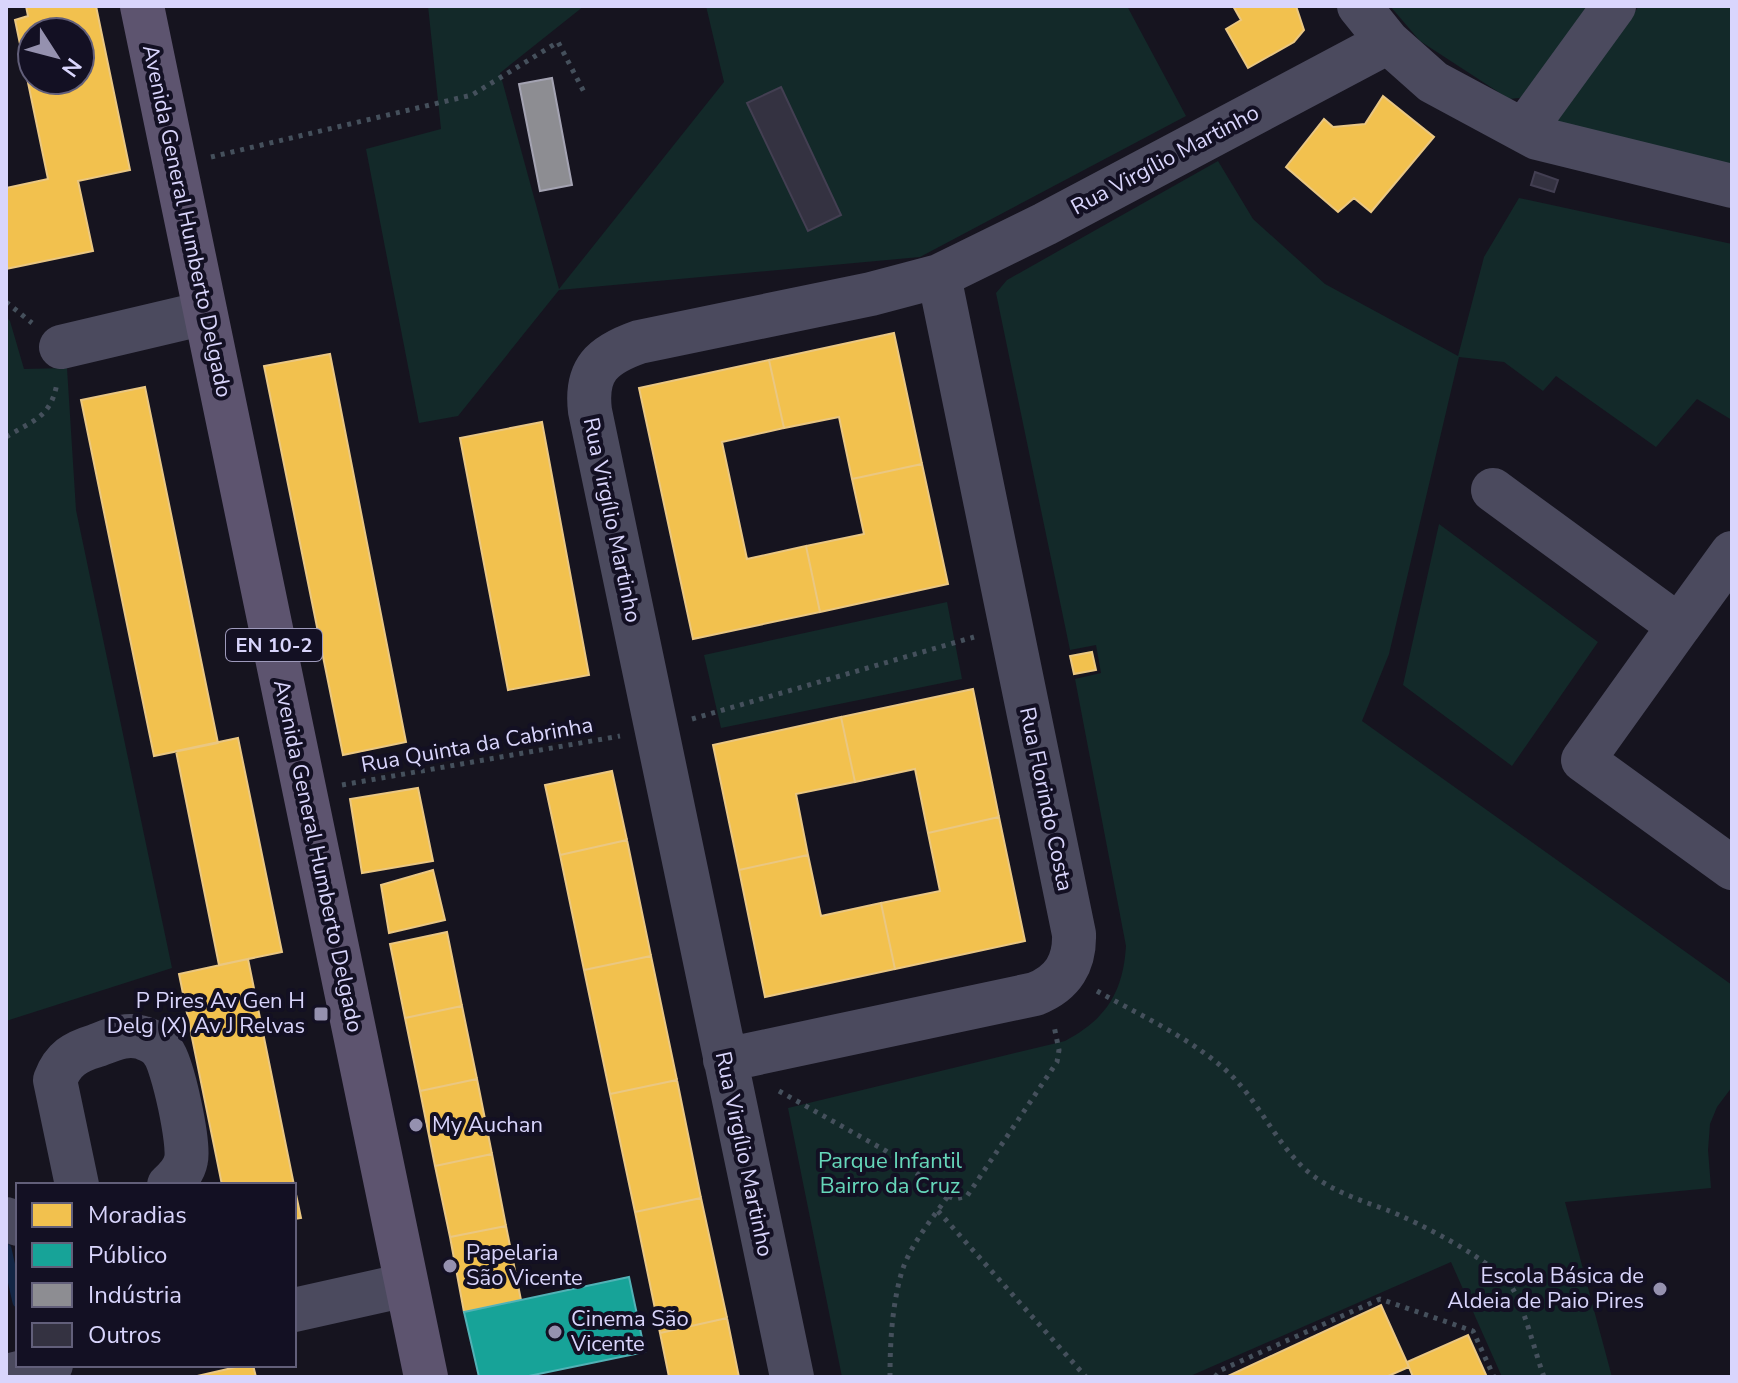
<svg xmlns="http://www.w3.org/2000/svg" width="1738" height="1383" font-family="'Nunito Sans',sans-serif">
<rect width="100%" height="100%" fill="#16141f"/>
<path fill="#132929" d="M428 6H584L500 73 559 289 724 82 706 6H1127L1186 116 920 257 559 290 458 416 419 423 366 149 441 129Z
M1390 6H1595L1529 97 1509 99 1420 41Z
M1639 6H1732V174L1568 130 1556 119Z
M1218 161 1253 219 1325 284 1458 356 1484 257 1519 198 1732 244V420L1697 399 1656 447 1556 376 1543 391 1504 362 1459 357 1389 654 1362 721 1732 985V1087L1717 1107 1710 1124 1708 1150 1711 1188 1565 1202 1612 1377H1502L1451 1262 1188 1377H842L788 1108 1065 1041C1106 1019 1123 993 1126 946L1075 679 1101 673 1096 645 1070 650 996 293 1007 280Z
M6 317 10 321 24 369 67 368 76 510 172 968 6 1021Z
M1439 524 1598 642 1512 766 1403 685Z
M947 602 962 679 721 728 704 655Z"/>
<path fill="#f2c14e" stroke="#eac782" stroke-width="2" fill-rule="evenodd" d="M26 6H96L130 170 78 181 93 251 6 269V188L48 179 15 20 28 16ZM32 32H80V80H32Z
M1233 6H1296L1304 30 1294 42 1248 68 1226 29 1241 20Z
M1383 96 1434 137 1371 212 1354 198 1338 212 1286 167 1324 119 1333 127 1365 124Z
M894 333 922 464 852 479 839 417 784 428 769 360Z
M330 354 406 742 343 755 264 366Z
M769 360 784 428 722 442 747 559 806 546 820 612 693 639 639 388Z
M145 387 218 743 154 756 81 400Z
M542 422 589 675 508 690 460 438Z
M922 464 948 584 820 612 806 546 864 534 852 479Z
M1092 652 1096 670 1074 674 1070 656Z
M973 689 999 817 928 833 915 769 855 782 841 717Z
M841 717 855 782 796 794 808 855 739 870 713 745Z
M238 738 282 952 219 965 176 751Z
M612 771 627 840 560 855 545 785Z
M418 788 433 861 362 873 350 799Z
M999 817 1025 941 895 969 881 903 940 891 928 833Z
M627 840 651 956 584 970 560 855Z
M808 855 821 916 881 903 895 969 765 997 739 870Z
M433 870 445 920 389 933 381 885Z
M447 932 462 1006 405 1018 390 944Z
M651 956 677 1080 610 1094 584 970Z
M248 959 294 1185H222L179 974Z
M462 1006 477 1079 420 1091 405 1018Z
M477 1079 492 1154 435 1166 420 1091Z
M677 1080 701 1198 635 1212 610 1094Z
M492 1154 506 1226 450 1237 435 1166Z
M294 1185 301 1218 294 1219Z
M701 1198 727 1318 660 1333 635 1212Z
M506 1226 521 1300 464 1312 450 1237Z
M1381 1305 1409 1367 1386 1377H1226Z
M727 1318 739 1377H669L660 1333Z
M1468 1335 1487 1377H1413L1407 1362Z
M245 1365H253L256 1377H193Z"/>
<path fill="#17a398" stroke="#51b2b6" stroke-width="2" d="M629 1277 645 1352 524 1377H479L464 1312Z"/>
<path fill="#8d8d92" stroke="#a4a3b2" stroke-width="2" d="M552 78 572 185 540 191 519 84Z"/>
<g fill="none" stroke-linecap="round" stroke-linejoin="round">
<path stroke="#132645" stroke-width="11" d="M6 1249 18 1302"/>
</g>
<path fill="#343241" stroke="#433f52" stroke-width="2" d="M781 87 841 215 808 231 747 103Z
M1535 172 1558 180 1554 192 1531 185Z"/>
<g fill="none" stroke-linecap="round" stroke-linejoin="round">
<path stroke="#45505c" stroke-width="5" stroke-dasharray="4 6" stroke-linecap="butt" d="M211 157 472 95 558 42 584 92
M6 302 32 323
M6 437C34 420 51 417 57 383
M692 719 974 637
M342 785 620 736
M1097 991C1143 1017 1193 1039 1231 1075 1260 1104 1276 1143 1306 1170 1329 1190 1359 1200 1387 1210 1418 1222 1499 1263 1514 1291 1527 1317 1534 1349 1544 1377
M779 1091 886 1151 948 1196 955 1199 967 1196 1057 1062 1059 1050 1054 1026
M938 1211 1086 1377
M890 1377C890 1342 892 1305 902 1271 911 1244 932 1219 948 1196
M1215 1377 1221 1370 1380 1299 1473 1331 1494 1377"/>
<path stroke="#4b4a5e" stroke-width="44" d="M1359 6 1388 42 1433 82 1537 138 1732 186
M1524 130 1614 6
M61 347 205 313
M1493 490 1679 626 1732 553
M1679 626 1583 760 1732 868
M725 1060 1035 994C1063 983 1075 963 1074 934L939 276
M77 1185 55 1080C63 1059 75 1052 95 1046 111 1040 127 1032 143 1038 150 1040 159 1045 163 1052 173 1065 190 1145 186 1160 184 1171 177 1178 169 1185
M6 1219 18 1224
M294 1310 406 1285
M6 1376 51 1365
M792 1377 590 411C585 370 602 355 639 342L871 294 939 276 1045 224 1388 42"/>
<path stroke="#5d546f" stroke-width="44" d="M142 6 426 1377"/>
</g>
<g fill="#9591af" stroke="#131023" stroke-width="3">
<rect x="313" y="1006" width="16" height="16" rx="4"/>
<circle cx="416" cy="1125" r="8"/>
<circle cx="450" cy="1266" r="8"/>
<circle cx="1660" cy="1289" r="8"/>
<circle cx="555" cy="1332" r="8"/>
</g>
<g text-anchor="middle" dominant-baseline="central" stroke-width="8" stroke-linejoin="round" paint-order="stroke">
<rect fill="#131023" stroke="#9e9abb" stroke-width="2" x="226" y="629" width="96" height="32" rx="6"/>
<g font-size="20" font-weight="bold" fill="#d9d5fc">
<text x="274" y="645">EN 10-2</text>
</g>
<g font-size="22" fill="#d9d5fc" stroke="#131023">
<text transform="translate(1165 160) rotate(-28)">Rua Virgílio Martinho</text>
<text transform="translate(187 221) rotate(78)">Avenida General Humberto Delgado</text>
<text transform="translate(612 520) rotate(78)">Rua Virgílio Martinho</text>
<text transform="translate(477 745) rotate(-10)">Rua Quinta da Cabrinha</text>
<text transform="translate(1046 799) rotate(78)">Rua Florindo Costa</text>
<text transform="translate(318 856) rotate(78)">Avenida General Humberto Delgado</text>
<text transform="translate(744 1154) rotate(78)">Rua Virgílio Martinho</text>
</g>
<g font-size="22" fill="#d9d5fc" stroke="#131023" text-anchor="start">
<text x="305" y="1001" text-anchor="end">P Pires Av Gen H<tspan x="305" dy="25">Delg (X) Av J Relvas</tspan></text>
<text x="432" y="1125">My Auchan</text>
<text x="466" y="1253">Papelaria<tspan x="466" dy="25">São Vicente</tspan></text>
<text x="1644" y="1276" text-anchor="end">Escola Básica de<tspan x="1644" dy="25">Aldeia de Paio Pires</tspan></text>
<text x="571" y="1319">Cinema São<tspan x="571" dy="25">Vicente</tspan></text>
</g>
<g font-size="22" fill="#66d7ba" stroke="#131023">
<text x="890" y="1161">Parque Infantil<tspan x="890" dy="25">Bairro da Cruz</tspan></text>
</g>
</g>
<rect width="1738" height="1383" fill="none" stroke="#d9d5fc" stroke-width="16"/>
<rect x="16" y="1183" width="280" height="184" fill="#131023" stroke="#625f7a" stroke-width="2"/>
<rect x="32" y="1203" width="40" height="24" fill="#f2c14e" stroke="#625f7a" stroke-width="2"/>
<text x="88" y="1223" font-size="24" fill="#d9d5fc">Moradias</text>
<rect x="32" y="1243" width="40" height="24" fill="#17a398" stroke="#625f7a" stroke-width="2"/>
<text x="88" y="1263" font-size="24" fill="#d9d5fc">Público</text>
<rect x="32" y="1283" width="40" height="24" fill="#8d8d92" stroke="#625f7a" stroke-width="2"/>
<text x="88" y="1303" font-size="24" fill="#d9d5fc">Indústria</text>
<rect x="32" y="1323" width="40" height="24" fill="#343241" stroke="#625f7a" stroke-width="2"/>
<text x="88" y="1343" font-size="24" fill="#d9d5fc">Outros</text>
<g transform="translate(56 56) rotate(126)"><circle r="38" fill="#131023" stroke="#625f7a" stroke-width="2"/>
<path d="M0-6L14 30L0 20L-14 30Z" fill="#9591af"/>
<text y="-12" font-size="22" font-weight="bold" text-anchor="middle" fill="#d9d5fc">N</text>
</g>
</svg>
